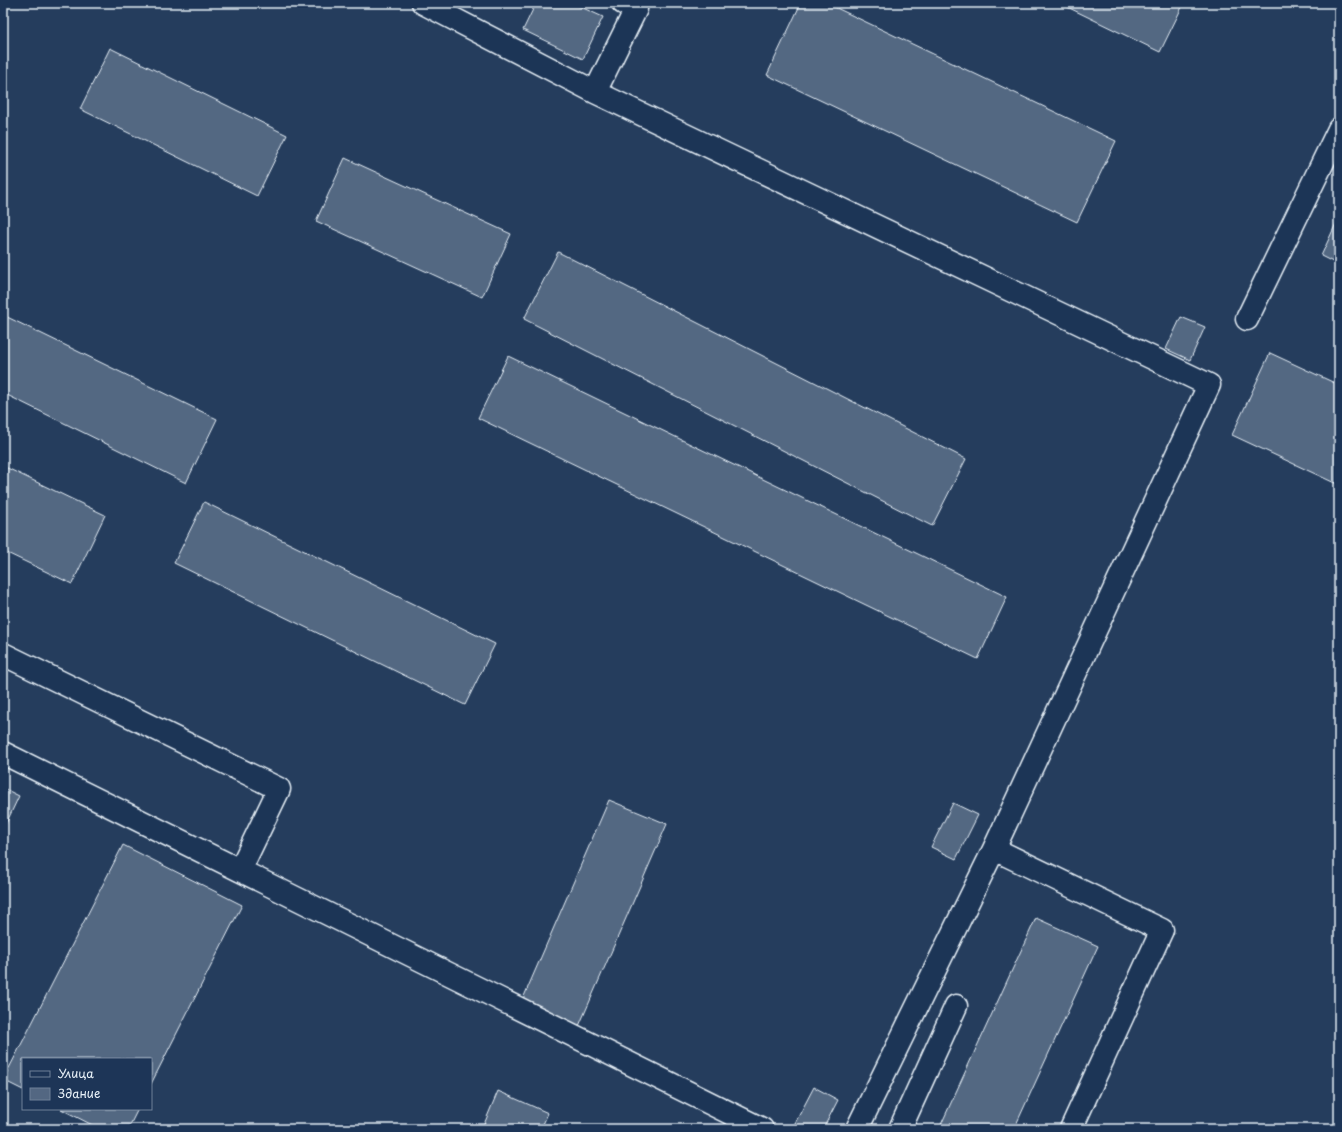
<svg xmlns="http://www.w3.org/2000/svg" width="1342" height="1132" font-family="'Playpen Sans',sans-serif">
<rect width="100%" height="100%" fill="#253d5d"/>
<filter id="ink" filterUnits="userSpaceOnUse"><feTurbulence type="fractalNoise" baseFrequency=".025" numOctaves="2"/><feDisplacementMap in="SourceGraphic" scale="8" xChannelSelector="R" yChannelSelector="G"/><feConvolveMatrix kernelMatrix="1 2 1 2 8 2 1 2 1" color-interpolation-filters="sRGB"/></filter>
<g filter="url(#ink)">
<path fill="#536782" stroke="#e8f1f8" d="M536 3H572L603 17 583 59 523 30Z
M801 3H826L1116 141 1077 222 767 75Z
M1059 3H1184L1160 52Z
M110 48 287 135 257 196 80 109Z
M345 158 511 234 482 297 316 221Z
M1339 217V265L1321 256Z
M558 252 966 459 932 526 524 319Z
M3 315 217 419 186 483 3 393Z
M1181 317 1205 327 1190 360 1166 349Z
M1270 353 1339 385V485L1232 435Z
M508 356 1007 597 978 659 478 418Z
M3 466 105 515 72 584 3 551Z
M204 502 495 644 465 705 174 563Z
M3 788 19 796 3 830Z
M609 800 667 824 579 1026 522 1001Z
M953 803 978 815 956 859 931 847Z
M123 845 242 905 151 1084V1059H23V1090L3 1080Z
M1036 918 1098 946 1014 1129H939Z
M814 1087 838 1100 823 1129H803L794 1125Z
M498 1091 548 1113 541 1129H482Z
M61 1109H138L128 1129H100Z"/>
<g fill="none" stroke-linecap="round" stroke-linejoin="round">
<defs>
<path id="minor" d="M423 3 595 92 1209 385 994 849 857 1129
M595 92 636 9 623 3
M1247 319 1339 129
M3 654 279 789 240 870
M3 753 762 1129
M994 849 1162 930 1071 1129
M900 1129 956 1006"/>
</defs>
<use href="#minor" stroke="#e8f1f8" stroke-width="25"/>
<use href="#minor" stroke="#1d3557" stroke-width="22"/>
</g>
</g>
<rect width="1342" height="1132" fill="none" stroke="#1d3557" stroke-width="16"/>
<rect x="8" y="8" width="1326" height="1116" fill="none" stroke="#e8f1f8" stroke-width="1.5" filter="url(#ink)"/>
<rect x="22" y="1058" width="130" height="52" fill="#1d3557" stroke="#6e8097"/>
<rect x="30" y="1071" width="20" height="6" fill="#1d3557" stroke="#6e8097"/>
<text x="58" y="1078" font-size="12" fill="#e8f1f8">Улица</text>
<rect x="30" y="1088" width="20" height="12" fill="#536782" stroke="#6e8097"/>
<text x="58" y="1098" font-size="12" fill="#e8f1f8">Здание</text>
</svg>
